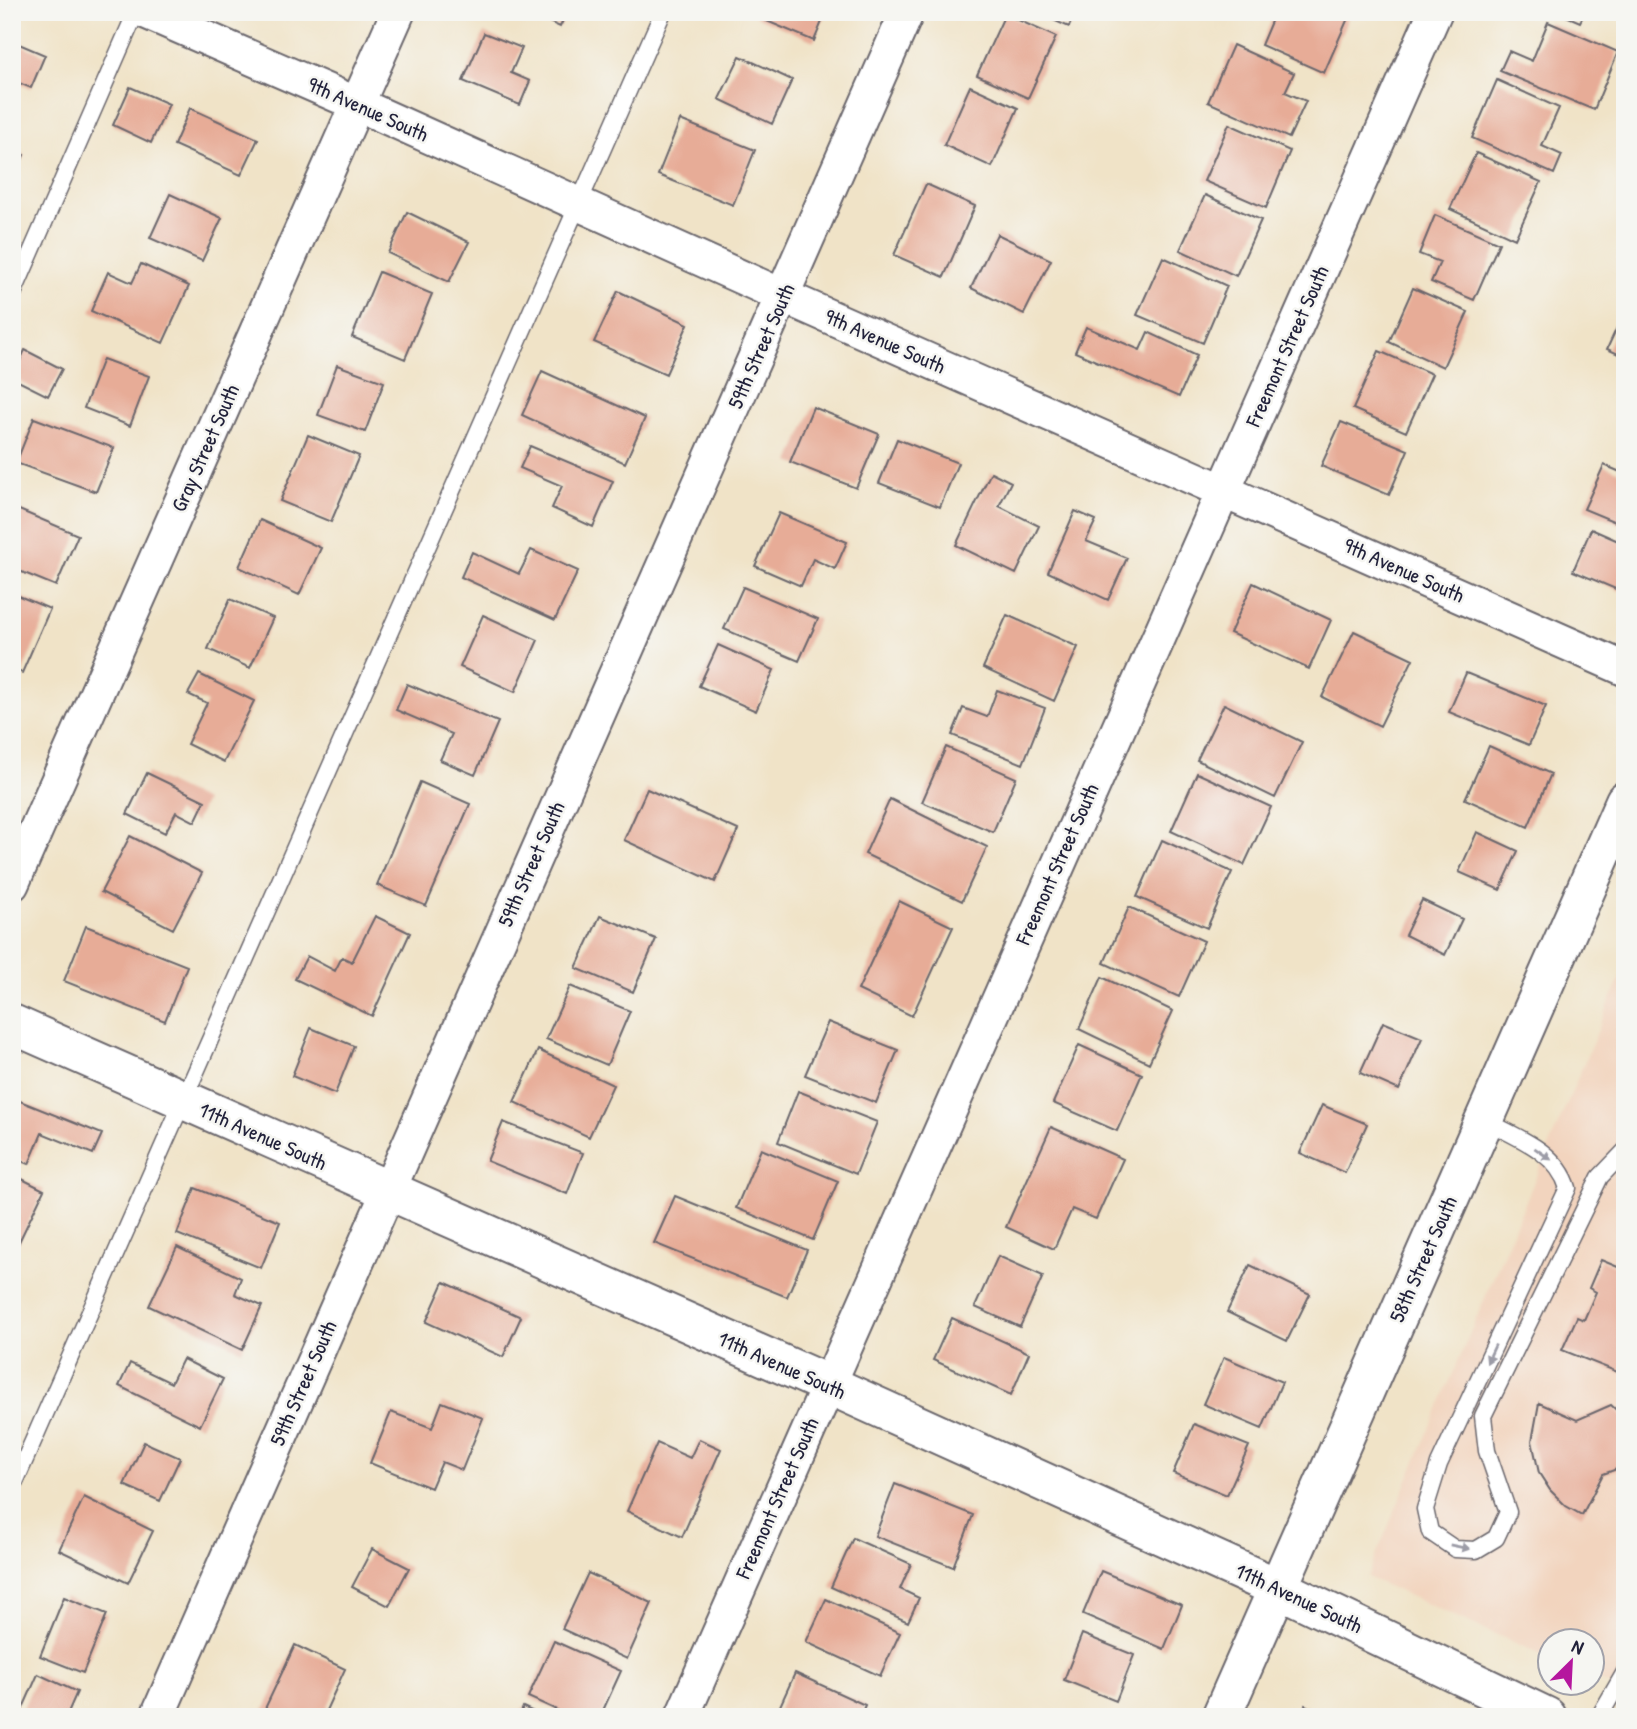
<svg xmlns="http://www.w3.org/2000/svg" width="1637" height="1729" font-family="'Patrick Hand',sans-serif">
<rect width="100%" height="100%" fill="#f6f6f2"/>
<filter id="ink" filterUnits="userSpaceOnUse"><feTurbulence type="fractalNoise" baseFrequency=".0143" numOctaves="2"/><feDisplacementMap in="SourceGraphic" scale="14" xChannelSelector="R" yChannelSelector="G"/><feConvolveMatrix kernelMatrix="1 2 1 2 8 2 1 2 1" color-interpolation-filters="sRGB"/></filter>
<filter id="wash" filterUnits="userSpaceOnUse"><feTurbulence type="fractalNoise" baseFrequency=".00686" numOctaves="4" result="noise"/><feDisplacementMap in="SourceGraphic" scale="28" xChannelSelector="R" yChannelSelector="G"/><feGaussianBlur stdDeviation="1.57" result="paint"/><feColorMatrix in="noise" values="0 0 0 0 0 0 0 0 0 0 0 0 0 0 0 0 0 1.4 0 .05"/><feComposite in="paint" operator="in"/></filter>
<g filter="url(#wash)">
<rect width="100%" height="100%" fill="#f0e3c7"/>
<path fill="#f2d4be" d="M1625 966V1692L1592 1677V1642H1550L1549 1658 1367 1577Z"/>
<g id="blocks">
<path fill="#e7ac97" d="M527 12H567L560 27Z
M756 12H826L814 41 755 16Z
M1035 12H1075L1069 27Z
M1275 12H1292L1299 16 1301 12H1342L1349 16 1324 73 1261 45Z
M1557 12H1585L1580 22Z
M1005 14 1056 37 1028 98 977 75Z
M1548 22 1618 52 1594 110 1500 71 1509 51 1532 61Z
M484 33 522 48 511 73 530 81 520 105 463 81Z
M12 41 45 55 31 88 12 80Z
M1233 45 1294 73 1285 92 1306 101 1289 138 1208 102Z
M740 56 792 80 772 124 719 99Z
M1497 80 1559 108 1542 146 1562 155 1554 174 1472 138Z
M970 86 1018 108 992 167 944 145Z
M130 87 169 104 151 143 113 125Z
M190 108 258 139 241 175 174 145Z
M680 120 755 150 733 205 658 175Z
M1229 124 1290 151 1266 208 1204 181Z
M12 149 24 155 12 181Z
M1476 153 1541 182 1515 239 1450 209Z
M926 184 975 206 944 277 894 255Z
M170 194 222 218 202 261 150 238Z
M1205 195 1261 220 1236 276 1180 250Z
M407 212 469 242 449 282 388 253Z
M1435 215 1499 243 1474 300 1431 282 1440 262 1419 254Z
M997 234 1051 260 1024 314 971 288Z
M1163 257 1227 286 1203 343 1137 315Z
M141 264 189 286 163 343 91 311 108 272 132 283Z
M379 272 432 294 405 359 352 337Z
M1413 288 1468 312 1443 367 1389 342Z
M618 291 688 324 666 374 594 342Z
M1625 310V357L1607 349Z
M1086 327 1140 350 1148 332 1197 355 1179 397 1075 352Z
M25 350 62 369 48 396 12 378Z
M1379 351 1432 374 1406 432 1353 409Z
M103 359 149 376 130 426 84 408Z
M337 365 384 382 365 432 318 415Z
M542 371 645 418 625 463 522 415Z
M813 407 879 434 856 488 790 462Z
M34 418 114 448 96 492 16 463Z
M1341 422 1408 450 1389 495 1321 466Z
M308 435 359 456 331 522 280 501Z
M897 439 958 463 940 507 879 483Z
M530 446 613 481 593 527 552 508 562 486 520 468Z
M1604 465 1625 474V526L1584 509Z
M991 472 1011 482 999 506 1039 526 1016 574 956 545Z
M12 507 78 535 56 586 12 568Z
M1075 511 1096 520 1086 541 1127 558 1108 600 1048 572Z
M779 513 847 542 835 569 813 559 801 586 755 566Z
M260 520 321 548 299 595 239 567Z
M1591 529 1625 544V593L1573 571Z
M531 550 578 571 555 620 461 577 472 552 519 574Z
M1253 583 1331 620 1309 669 1230 633Z
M743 587 818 619 799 661 724 629Z
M12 593 50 609 22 673 12 668Z
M230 599 273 618 250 668 208 649Z
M483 615 538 640 515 692 460 667Z
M1007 615 1078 647 1054 701 983 668Z
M1354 631 1413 659 1380 726 1322 697Z
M718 645 774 670 756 711 699 686Z
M1466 673 1546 706 1529 745 1449 712Z
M199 674 254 701 224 762 187 744 207 703 188 694Z
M407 684 498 722 475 775 440 760 452 734 396 710Z
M997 690 1045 708 1023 764 952 735 963 708 987 717Z
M1224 704 1302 742 1275 798 1197 760Z
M1489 746 1551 774 1528 827 1465 799Z
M946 747 1016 778 993 832 922 802Z
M147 773 205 801 195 822 176 812 165 833 127 814Z
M1197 773 1271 807 1244 865 1171 831Z
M420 782 470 804 426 906 377 885Z
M647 789 738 830 715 882 624 840Z
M890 799 987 847 962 901 865 854Z
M1477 832 1518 851 1500 890 1459 872Z
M130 836 202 873 173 929 101 892Z
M1162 840 1232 872 1207 928 1137 897Z
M1422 900 1462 919 1445 955 1405 935Z
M899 901 953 927 912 1016 858 990Z
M1129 907 1204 941 1179 997 1104 963Z
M375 916 410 933 372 1016 295 979 307 956 335 971 342 957 352 962Z
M600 916 656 939 633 992 576 968Z
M86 926 187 966 165 1021 64 981Z
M1102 977 1173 1011 1149 1063 1079 1029Z
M570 986 630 1011 607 1065 546 1039Z
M828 1022 898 1050 876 1103 805 1075Z
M1383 1022 1422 1038 1399 1090 1360 1073Z
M311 1028 354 1046 335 1094 292 1076Z
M1079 1045 1142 1074 1117 1131 1053 1103Z
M538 1050 613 1085 589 1137 514 1102Z
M798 1091 877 1122 856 1174 778 1142Z
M15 1099 102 1134 93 1154 42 1133 29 1164 12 1157V1106Z
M1322 1105 1367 1124 1345 1173 1300 1153Z
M503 1122 583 1153 567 1194 487 1161Z
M1051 1127 1123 1159 1096 1219 1072 1209 1054 1249 1006 1227Z
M761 1149 838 1181 813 1240 736 1208Z
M12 1174 44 1190 18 1244 12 1242Z
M195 1188 280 1222 261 1268 177 1234Z
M675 1196 807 1250 787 1297 654 1243Z
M177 1247 241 1278 235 1294 262 1306 242 1350 149 1306Z
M998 1256 1043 1276 1020 1327 975 1307Z
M1601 1260 1625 1270V1362L1620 1373 1562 1350 1577 1317 1584 1320 1596 1292 1589 1288Z
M1250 1265 1310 1294 1287 1341 1227 1312Z
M444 1282 521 1317 503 1357 426 1322Z
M952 1318 1029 1353 1011 1395 933 1360Z
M1224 1357 1282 1382 1262 1429 1203 1404Z
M183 1359 223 1379 200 1426 119 1386 130 1363 171 1383Z
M442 1402 483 1418 462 1470 442 1462 431 1488 370 1463 391 1412 432 1428Z
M1539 1403 1577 1420 1611 1405 1625 1418V1466L1603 1474 1582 1515 1566 1506 1550 1490 1539 1473 1532 1441Z
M1194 1424 1249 1446 1227 1495 1173 1473Z
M699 1439 721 1449 682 1537 627 1511 657 1443 690 1458Z
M144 1442 180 1458 160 1501 124 1485Z
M895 1484 973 1515 953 1567 875 1536Z
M84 1497 153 1531 128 1583 59 1550Z
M853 1538 911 1564 900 1589 919 1598 908 1622 831 1587Z
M372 1549 409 1568 389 1606 352 1587Z
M1101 1571 1182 1605 1164 1649 1083 1614Z
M588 1573 652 1603 627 1659 562 1629Z
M64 1597 107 1614 83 1673 40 1656Z
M826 1599 900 1633 880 1676 806 1642Z
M1082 1634 1134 1655 1116 1701 1064 1680Z
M554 1641 621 1671 600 1717H572L528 1697Z
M295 1645 345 1669 323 1717H261Z
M795 1673 865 1705 860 1717H775Z
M38 1674 77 1692 66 1717H19Z
M1305 1705 1329 1717H1300Z
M523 1707 544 1717H519Z"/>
</g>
</g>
<g filter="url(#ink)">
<use href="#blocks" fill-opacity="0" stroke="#6a666c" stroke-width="2"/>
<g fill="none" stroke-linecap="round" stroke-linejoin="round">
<defs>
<path id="service" d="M12 296 136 12
M1484 1120C1516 1137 1557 1151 1568 1188L1439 1464 1425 1509 1430 1532 1455 1549 1476 1550 1496 1538 1508 1512 1487 1451 1483 1416 1600 1177 1625 1151
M12 1489 663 12
M1599 1717 1625 1672"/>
<path id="minor" d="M146 12 357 104 783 296 1625 669
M12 884 398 12
M157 1717 907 12
M682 1717 1435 12"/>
<path id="tertiary" d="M12 1024 827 1384 1278 1588 1547 1717
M1221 1717 1625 801"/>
</defs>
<use href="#service" stroke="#6a666c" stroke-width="19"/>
<use href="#minor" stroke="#6a666c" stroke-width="37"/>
<use href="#tertiary" stroke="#6a666c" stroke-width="42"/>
<use href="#service" stroke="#fff" stroke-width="16"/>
<use href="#minor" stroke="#fff" stroke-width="33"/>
<use href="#tertiary" stroke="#fff" stroke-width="38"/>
</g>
<defs><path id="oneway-solid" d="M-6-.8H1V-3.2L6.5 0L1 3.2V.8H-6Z" transform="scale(1.75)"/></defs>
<g fill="#9c9ca7">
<use href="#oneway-solid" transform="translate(1543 1154) rotate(35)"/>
<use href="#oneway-solid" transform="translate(1491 1354) rotate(115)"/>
<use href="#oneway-solid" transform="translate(1460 1547) rotate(11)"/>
</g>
</g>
<g text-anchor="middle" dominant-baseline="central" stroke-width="5" stroke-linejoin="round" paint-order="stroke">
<g font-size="21" fill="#22223b" stroke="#f6f6f2">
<text transform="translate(368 109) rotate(24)">9th Avenue South</text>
<text transform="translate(885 341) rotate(24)">9th Avenue South</text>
<text transform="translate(761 346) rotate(-66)">59th Street South</text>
<text transform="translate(1287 346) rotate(-66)">Freemont Street South</text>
<text transform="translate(205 448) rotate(-66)">Gray Street South</text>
<text transform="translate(1404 570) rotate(24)">9th Avenue South</text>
<text transform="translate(531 864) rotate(-66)">59th Street South</text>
<text transform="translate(1057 864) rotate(-66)">Freemont Street South</text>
<text transform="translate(263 1136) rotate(24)">11th Avenue South</text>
<text transform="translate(1423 1259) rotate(-66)">58th Street South</text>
<text transform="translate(782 1365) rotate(24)">11th Avenue South</text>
<text transform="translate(303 1383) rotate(-66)">59th Street South</text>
<text transform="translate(777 1498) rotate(-66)">Freemont Street South</text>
<text transform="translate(1299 1598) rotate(25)">11th Avenue South</text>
</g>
</g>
<rect width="1637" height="1729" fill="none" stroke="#f6f6f2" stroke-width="42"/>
<g transform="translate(1571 1662) rotate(24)"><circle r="33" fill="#f6f6f2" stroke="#a1a1a9" stroke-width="2"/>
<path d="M0-5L12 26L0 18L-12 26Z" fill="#b5179e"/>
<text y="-10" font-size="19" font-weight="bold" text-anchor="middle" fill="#22223b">N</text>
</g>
</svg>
